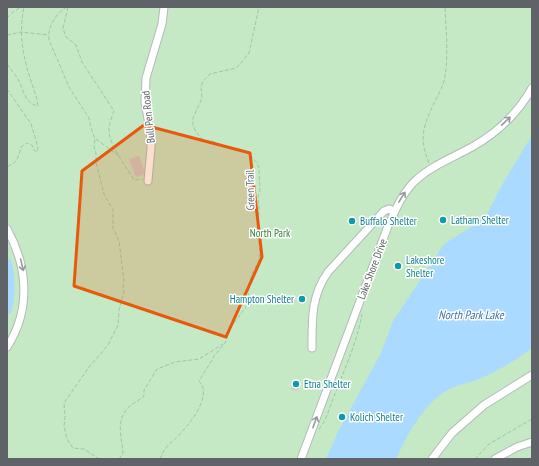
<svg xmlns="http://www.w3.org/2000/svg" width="539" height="466" font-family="'PT Sans Narrow',sans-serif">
<rect width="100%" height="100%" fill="#f1efe8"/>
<path fill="#c5e8c5" d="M7 7H532V459H7Z"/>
<path fill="#aadaff" d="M532 135V348C516 360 500 370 482 378 470 383 455 385 444 392 422 407 407 435 396 459H326L338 432 380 355 393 321 444 244 485 218 502 185Z"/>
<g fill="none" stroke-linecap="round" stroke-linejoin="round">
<path stroke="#aadaff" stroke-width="9" d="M7 263C11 274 11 299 7 310"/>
</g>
<path fill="#cccac5" stroke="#d6d1c6" d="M139 156 144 170V174L136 177 129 159Z
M350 217 357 219 354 226 348 224Z
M439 217H446V223H439Z
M397 260 403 263 399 271 393 268Z
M301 293 306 295 302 304 297 302Z
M295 379 301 382 297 391 291 389Z"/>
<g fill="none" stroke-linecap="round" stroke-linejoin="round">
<defs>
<path id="minor" d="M148 181 151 148V136L145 102 146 78 162 24 164 7
M7 229C28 267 31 310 7 347
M312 348C312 320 311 296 328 272L384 211 389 209 394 211
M301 459 388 226C395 211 401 196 412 184 428 167 452 158 472 147 497 133 518 113 532 88
M432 459 452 433 484 405 532 375
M495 459 517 447 532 442"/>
</defs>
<use href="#minor" stroke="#b5b8bc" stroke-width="9"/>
<path stroke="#9cc7a9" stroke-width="1" stroke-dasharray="4 2" stroke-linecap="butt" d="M67 7C56 13 47 27 49 40L69 87 89 118 91 128 95 139 94 146 96 153V162L104 194 113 210V228L119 241 124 281 123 286 124 291 119 310 118 325 108 345 89 367 64 403 65 417 64 426 67 439 73 448 84 449 99 459
M68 7 63 28 66 37 76 45 82 62 114 111C112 116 110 122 109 127 107 143 126 166 134 180L143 179
M7 18 13 12 21 7
M7 35 21 32 48 35
M7 64C10 69 15 74 18 79 24 90 24 103 38 106L37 99C26 67 17 41 24 7
M7 89 31 124 38 147 37 152 34 150 32 145 27 143 21 147C19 155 17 165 7 166
M96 139 119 156
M429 163C418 137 424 125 435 101 438 95 442 88 444 81 449 59 446 30 445 7
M319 429C327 420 330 405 335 394 345 368 357 342 362 314
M119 459 123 453C122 439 116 423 126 410 130 404 139 401 144 396V390L157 369 175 362 199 359 223 344
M160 459C162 455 163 451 166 448 168 444 172 442 175 439 187 427 214 397 199 381L215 355 225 343 231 327 243 311 245 309 249 298 248 292 252 274 254 269 258 263 260 252 258 231 259 206 258 198 260 191 259 168 257 163 251 156 246 152 238 149H231L212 141 203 140 196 132 193 125V118L202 98 201 87 203 81 210 74 236 68 241 63 249 53 259 7
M475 459 489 444 532 419"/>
<use href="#minor" stroke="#fff" stroke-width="7"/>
</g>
<defs><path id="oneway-shaft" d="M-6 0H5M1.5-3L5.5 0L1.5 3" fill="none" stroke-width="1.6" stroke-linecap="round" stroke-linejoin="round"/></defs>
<g stroke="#979a9d">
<use href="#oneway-shaft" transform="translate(506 121) rotate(-44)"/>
<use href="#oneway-shaft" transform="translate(402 197) rotate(-58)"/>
<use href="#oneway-shaft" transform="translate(22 265) rotate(77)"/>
<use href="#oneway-shaft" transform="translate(315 422) rotate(-70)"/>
</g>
<path fill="#e8590c" fill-opacity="0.2" stroke="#e8590c" stroke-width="3" stroke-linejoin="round" d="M144 125 250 153 262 257 226 337 74 286 82 171Z"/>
<g fill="#0f9aa8" stroke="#fff" stroke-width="1.5">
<circle cx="443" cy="220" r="4"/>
<circle cx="352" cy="221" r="4"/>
<circle cx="398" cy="266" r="4"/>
<circle cx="302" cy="299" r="4"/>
<circle cx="296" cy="384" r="4"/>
<circle cx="342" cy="417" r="4"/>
</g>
<g text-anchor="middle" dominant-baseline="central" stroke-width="3" stroke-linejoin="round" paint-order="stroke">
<g font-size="11" fill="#5f6368" stroke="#fff">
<text transform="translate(148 117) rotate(-96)">Bull Pen Road</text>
<text transform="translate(250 190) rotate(-91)">Green Trail</text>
<text transform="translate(372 269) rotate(-69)">Lake Shore Drive</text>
</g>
<g font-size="11" fill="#0d838f" stroke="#fff" text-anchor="start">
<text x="451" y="220">Latham Shelter</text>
<text x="360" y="221">Buffalo Shelter</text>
<text x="406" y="260">Lakeshore<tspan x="406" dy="13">Shelter</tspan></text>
<text x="294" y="299" text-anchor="end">Hampton Shelter</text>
<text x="304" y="384">Etna Shelter</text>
<text x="350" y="417">Kolich Shelter</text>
</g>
<g font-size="11" fill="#348238" stroke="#fff">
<text x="270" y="233">North Park</text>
</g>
<g font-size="12" font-style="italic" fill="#4174aa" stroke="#fff">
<text x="471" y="314">North Park Lake</text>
</g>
</g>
<rect width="539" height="466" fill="none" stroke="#5f6368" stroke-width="16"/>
</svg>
